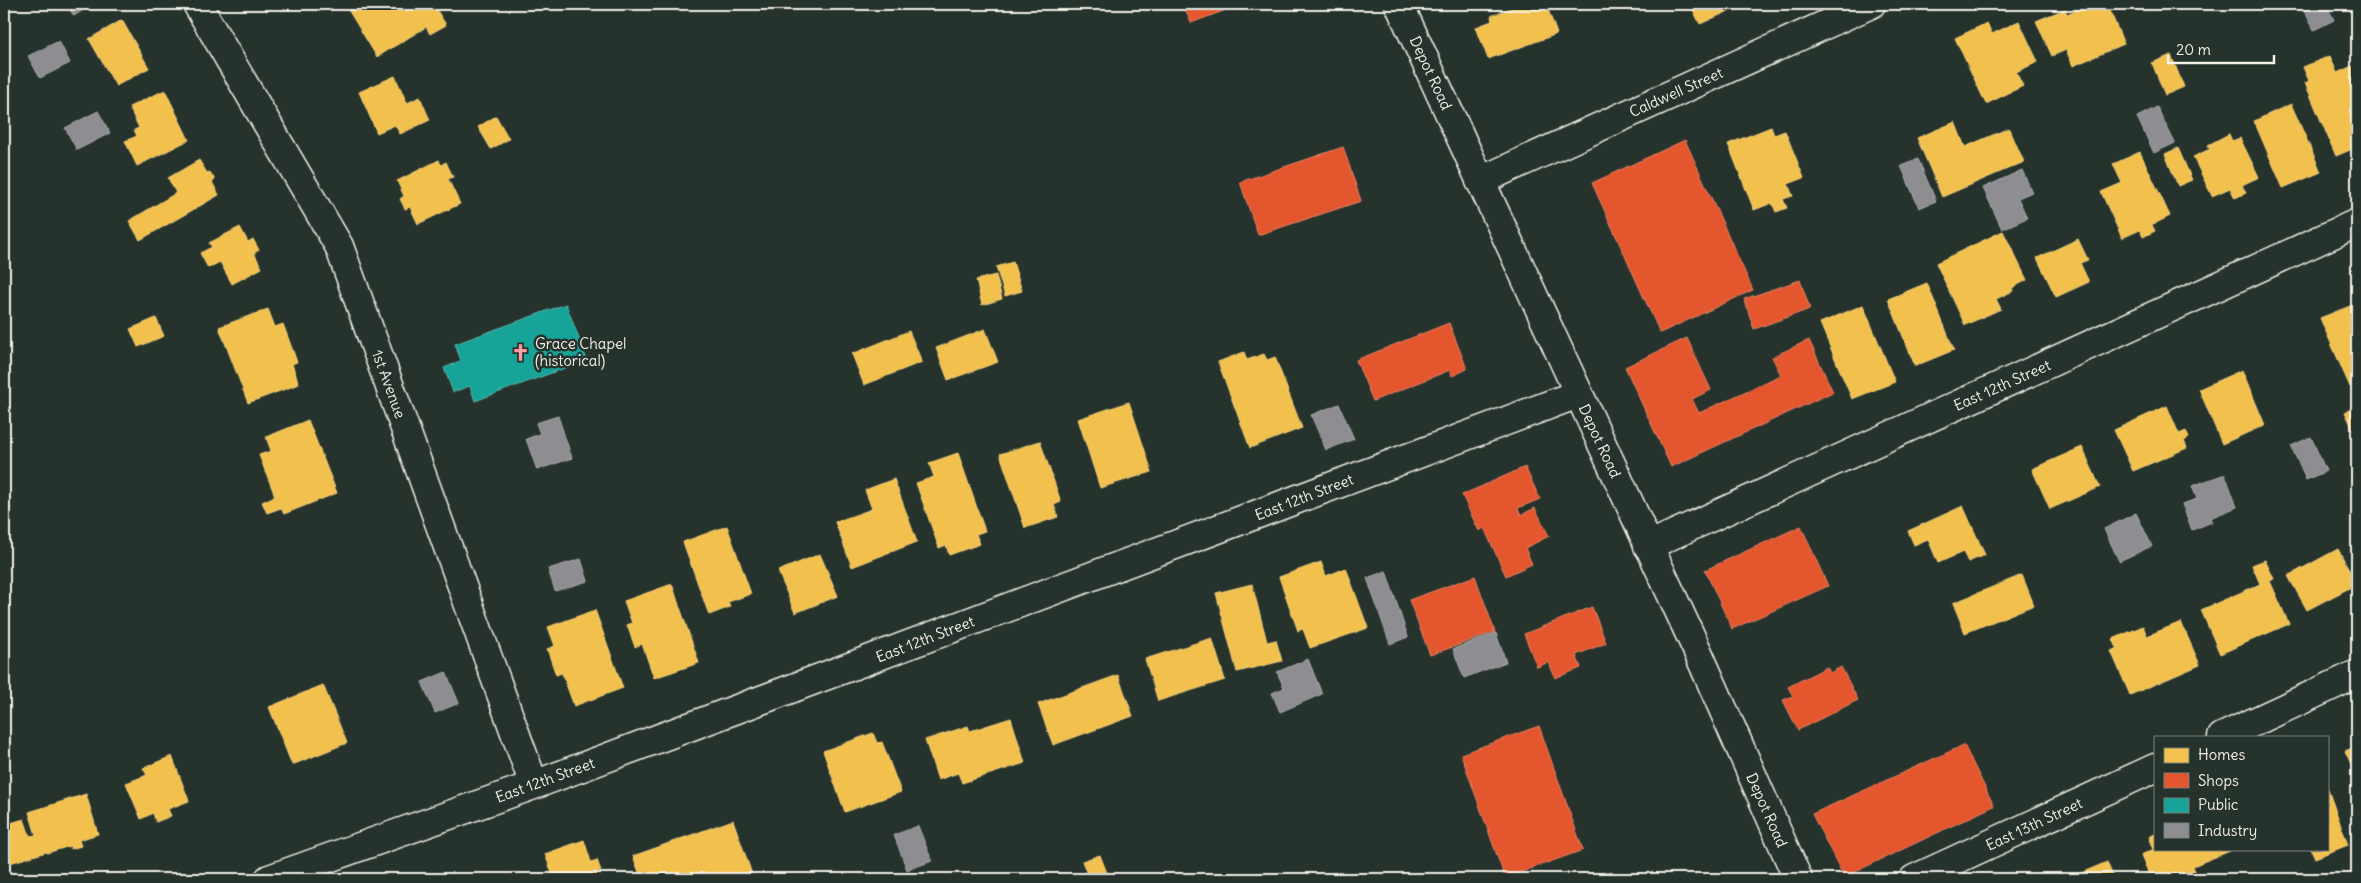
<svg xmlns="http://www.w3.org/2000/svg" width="2361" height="883" font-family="Delius,sans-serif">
<rect width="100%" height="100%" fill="#26332d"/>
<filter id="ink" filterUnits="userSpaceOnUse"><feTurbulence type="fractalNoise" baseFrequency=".02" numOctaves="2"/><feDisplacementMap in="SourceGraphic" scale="10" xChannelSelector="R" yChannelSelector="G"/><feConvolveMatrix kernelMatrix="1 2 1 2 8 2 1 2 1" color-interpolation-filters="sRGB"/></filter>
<g filter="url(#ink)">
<path fill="#f2c14e" stroke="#f3cf7c" d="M355 4H394L396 7 401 4H433L446 25 430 34 426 27 377 57 347 8Z
M1522 4H1546L1557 34 1488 59 1476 27 1492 21 1491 16Z
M1690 4H1734L1736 8 1700 24Z
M2089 4H2107L2124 44 2073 66 2066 50 2052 56 2036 21 2065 9 2067 14Z
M2138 4H2158L2146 9 2144 5 2140 7Z
M122 20 149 68 116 86 89 39Z
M2019 21 2038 62 2016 72 2023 86 1986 104 1955 38 1987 23 1992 34Z
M2171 55 2184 87 2165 95 2152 63Z
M2330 56 2337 73 2352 66 2357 78V147L2336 156 2305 83 2309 81 2303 67Z
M395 76 407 103 420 97 430 120 400 134 395 125 377 133 359 92Z
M165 90 189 140 137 166 125 141 137 136 134 130 139 128 129 107Z
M2291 104 2321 172 2283 188 2254 121Z
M496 116 509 139 491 149 478 127Z
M1955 122 1965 147 2009 128 2024 162 1942 197 1917 138Z
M1771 127 1774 135 1785 131 1804 178 1788 184 1793 196 1783 199 1787 208 1776 212 1772 203 1754 210 1728 144Z
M2229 134 2232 141 2240 138 2259 177 2242 185 2246 193 2235 198 2230 188 2212 196 2193 157 2210 149 2208 145Z
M2178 148 2192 180 2178 186 2165 154Z
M2140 152 2170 216 2152 225 2155 231 2143 237 2140 230 2122 238 2101 192 2122 183 2113 164Z
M199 160 207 173 210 172 215 180 212 182 219 195 140 240 129 221 176 193 168 178Z
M439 160 441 165 446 162 453 177 448 179 460 204 418 224 410 207 405 209 400 199 404 196 397 181Z
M240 227 248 242 253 239 259 250 254 253 262 268 232 284 220 262 208 268 200 253 212 247 209 243Z
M2003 231 2027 280 2012 288 2013 291 1996 299 2001 309 1965 325 1936 263Z
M2078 239 2088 260 2080 263 2089 282 2056 297 2037 258Z
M1013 262 1022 291 1005 296 996 267Z
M996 275 1002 299 982 305 976 280Z
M1927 283 1954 350 1915 366 1888 299Z
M2355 304 2357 310V384L2350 387 2320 318Z
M1863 305 1895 382 1852 399 1820 323Z
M268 309 275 327 283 324 297 362 292 364 299 384 248 403 219 327Z
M156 318 164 336 138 347 130 329Z
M985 329 998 362 948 380 936 348Z
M909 331 922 362 864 385 852 354Z
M1244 352 1247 360 1264 354 1267 360 1275 357 1302 428 1250 448 1218 362Z
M2242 370 2265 425 2222 444 2199 389Z
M1129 402 1152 472 1100 488 1078 419Z
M2167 406 2179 434 2186 431 2189 438 2184 441 2187 448 2133 471 2114 430Z
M2357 406V438L2345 412Z
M308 420 337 493 284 514 281 508 267 513 262 502 275 496 259 455 271 451 266 437Z
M1040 441 1061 502 1054 505 1058 517 1025 528 1000 454Z
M2082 447 2100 487 2050 509 2032 469Z
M958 453 985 531 976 534 980 544 949 555 946 545 939 548 916 483 934 477 929 463Z
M894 479 917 542 852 567 835 522 872 509 865 490Z
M1963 506 1985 555 1968 562 1963 552 1938 563 1928 539 1914 545 1908 531Z
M727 526 751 594 728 602 730 607 709 615 683 542Z
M2338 549 2357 584 2307 610 2288 576Z
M820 554 838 596 795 613 778 571Z
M2265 560 2274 579 2270 581 2289 624 2220 654 2201 610 2260 584 2252 565Z
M1321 562 1326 576 1346 568 1368 628 1310 648 1303 629 1298 631 1279 577Z
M2022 575 2034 605 1965 633 1953 603Z
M672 584 699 663 654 678 642 644 635 647 627 625 632 623 624 601Z
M1252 584 1267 642 1276 640 1282 661 1237 672 1216 593Z
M595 610 623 688 574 706 562 673 556 675 547 649 555 646 548 627Z
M2181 622 2200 665 2130 695 2111 651 2117 648 2113 639 2143 626 2147 636Z
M1212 638 1225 680 1158 701 1145 659Z
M1118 675 1133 716 1053 745 1038 704Z
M323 685 347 743 292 765 269 707Z
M1011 718 1025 763 962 783 958 773 938 780 925 740 968 726 970 731Z
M873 733 877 743 882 742 901 792 845 812 823 751Z
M2357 746V777L2345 751Z
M172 756 189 801 168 809 171 816 156 822 153 813 141 819 126 783 147 775 143 768Z
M2327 787 2348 845 2315 858 2311 849H2327Z
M86 794 98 834 79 840 81 846 71 849 70 846 47 853 46 852 10 863 4 842V825L24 819 30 836 36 835 29 812Z
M733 820 753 877 745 879H646L644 874 640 875 633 856Z
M2155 834V849H2229L2230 851 2193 866 2198 879H2151L2141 855 2154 849 2149 837Z
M584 840 591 862 597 860 601 871 596 873 598 879H554L545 854Z
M1100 855 1109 878 1089 879 1082 861Z
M2107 862 2114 879H2067Z"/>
<path fill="#e4572e" stroke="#e98566" d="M1183 4H1223L1226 10 1191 23Z
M1685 140 1753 290 1660 333 1592 183Z
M1343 147 1361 201 1258 235 1240 182Z
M1800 280 1810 309 1754 329 1744 299Z
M1449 323 1467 369 1452 376 1450 370 1373 401 1356 360Z
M1687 338 1711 390 1692 399 1699 413 1781 375 1772 357 1809 340 1833 392 1671 467 1625 367Z
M1525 467 1540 499 1518 508 1521 515 1535 508 1549 536 1525 548 1532 564 1506 576 1484 528 1479 531 1462 495Z
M1801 526 1828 586 1732 629 1705 570Z
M1475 576 1495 632 1430 655 1409 600Z
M1592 607 1606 643 1576 655 1581 668 1555 678 1549 662 1537 667 1524 634Z
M1827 667 1830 673 1841 667 1858 700 1798 730 1783 700 1793 696 1788 687Z
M1539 726 1583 850 1505 878 1461 754Z
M1964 745 1994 806 1844 877 1812 814Z"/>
<path fill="#17a398" stroke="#59bab0" d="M566 304 587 360 475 401 470 386 453 392 444 368 461 361 455 344Z"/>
<path fill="#8d8d92" stroke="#acabac" d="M66 4H92L74 16Z
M2301 4H2326L2334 20 2314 30Z
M59 41 70 63 40 78 28 56Z
M2157 107 2175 143 2154 153 2137 117Z
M98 111 110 133 77 150 65 128Z
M1918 159 1936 201 1919 208 1901 166Z
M2022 170 2032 192 2018 198 2027 218 2002 229 1983 188Z
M1339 404 1354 439 1326 450 1311 415Z
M558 416 572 458 537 470 526 439 540 434 536 423Z
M2311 437 2326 471 2306 480 2291 446Z
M2225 474 2237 507 2210 518 2212 522 2192 530 2182 504 2197 499 2192 486Z
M2136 513 2152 546 2119 561 2104 529Z
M581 559 588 581 555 591 548 569Z
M1386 571 1408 637 1390 644 1367 578Z
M1496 633 1506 662 1464 678 1453 649Z
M1308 659 1322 694 1280 712 1272 693 1284 688 1277 672Z
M446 672 459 703 435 713 422 682Z
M918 826 932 861 907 870 894 835Z"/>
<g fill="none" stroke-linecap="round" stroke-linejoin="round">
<defs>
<path id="minor" d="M197 4 339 246 534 785
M1480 181 1871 4
M1648 546 2357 223
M2222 737 2357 674
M269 879 534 785 1578 394
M1914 879 2155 768"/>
<path id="tertiary" d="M1399 4 1697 650 1798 879"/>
</defs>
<use href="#minor" stroke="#f4f1e8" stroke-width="31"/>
<use href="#tertiary" stroke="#f4f1e8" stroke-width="31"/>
<use href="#minor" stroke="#26332d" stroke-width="28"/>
<use href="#tertiary" stroke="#26332d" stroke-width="28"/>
</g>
</g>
<defs>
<symbol id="church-bare" viewBox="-9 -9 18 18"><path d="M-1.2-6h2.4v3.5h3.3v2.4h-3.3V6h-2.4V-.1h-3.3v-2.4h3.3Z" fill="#ff9aa2" stroke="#26332d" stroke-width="2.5" paint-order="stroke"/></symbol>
</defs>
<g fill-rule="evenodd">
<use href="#church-bare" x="508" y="340" width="25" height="25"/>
</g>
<g text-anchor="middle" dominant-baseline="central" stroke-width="5" stroke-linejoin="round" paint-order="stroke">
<g font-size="15" fill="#f4f1e8" stroke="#26332d">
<text transform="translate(1431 73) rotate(65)">Depot Road</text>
<text transform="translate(1676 92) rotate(-24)">Caldwell Street</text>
<text transform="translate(389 384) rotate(70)">1st Avenue</text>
<text transform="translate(2002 385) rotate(-24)">East 12th Street</text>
<text transform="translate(1600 441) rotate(65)">Depot Road</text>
<text transform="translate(1304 497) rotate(-21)">East 12th Street</text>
<text transform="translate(925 639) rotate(-21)">East 12th Street</text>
<text transform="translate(545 780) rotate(-20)">East 12th Street</text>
<text transform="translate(1767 810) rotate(66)">Depot Road</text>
<text transform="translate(2034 824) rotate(-25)">East 13th Street</text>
</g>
<g font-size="15" fill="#f4f1e8" stroke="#26332d" text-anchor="start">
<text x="535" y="343">Grace Chapel<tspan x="535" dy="17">(historical)</tspan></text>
</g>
</g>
<rect width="2361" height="883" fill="none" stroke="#26332d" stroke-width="20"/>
<rect x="10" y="10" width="2341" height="863" fill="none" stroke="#f4f1e8" stroke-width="2" filter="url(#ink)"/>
<rect x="2154" y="736" width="175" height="115" fill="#26332d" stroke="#787f78"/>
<rect x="2164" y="748" width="25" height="15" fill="#f2c14e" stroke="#787f78"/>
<text x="2198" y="760" font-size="15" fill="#f4f1e8">Homes</text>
<rect x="2164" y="773" width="25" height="15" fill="#e4572e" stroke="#787f78"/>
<text x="2198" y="786" font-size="15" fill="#f4f1e8">Shops</text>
<rect x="2164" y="798" width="25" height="15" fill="#17a398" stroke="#787f78"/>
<text x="2198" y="810" font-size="15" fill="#f4f1e8">Public</text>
<rect x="2164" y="823" width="25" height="15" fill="#8d8d92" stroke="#787f78"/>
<text x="2198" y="836" font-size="15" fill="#f4f1e8">Industry</text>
<path d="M2168 55v8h106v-8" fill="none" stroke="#f4f1e8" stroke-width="2.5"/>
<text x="2176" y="55" font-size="15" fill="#f4f1e8" stroke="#26332d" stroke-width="4" paint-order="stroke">20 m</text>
</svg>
